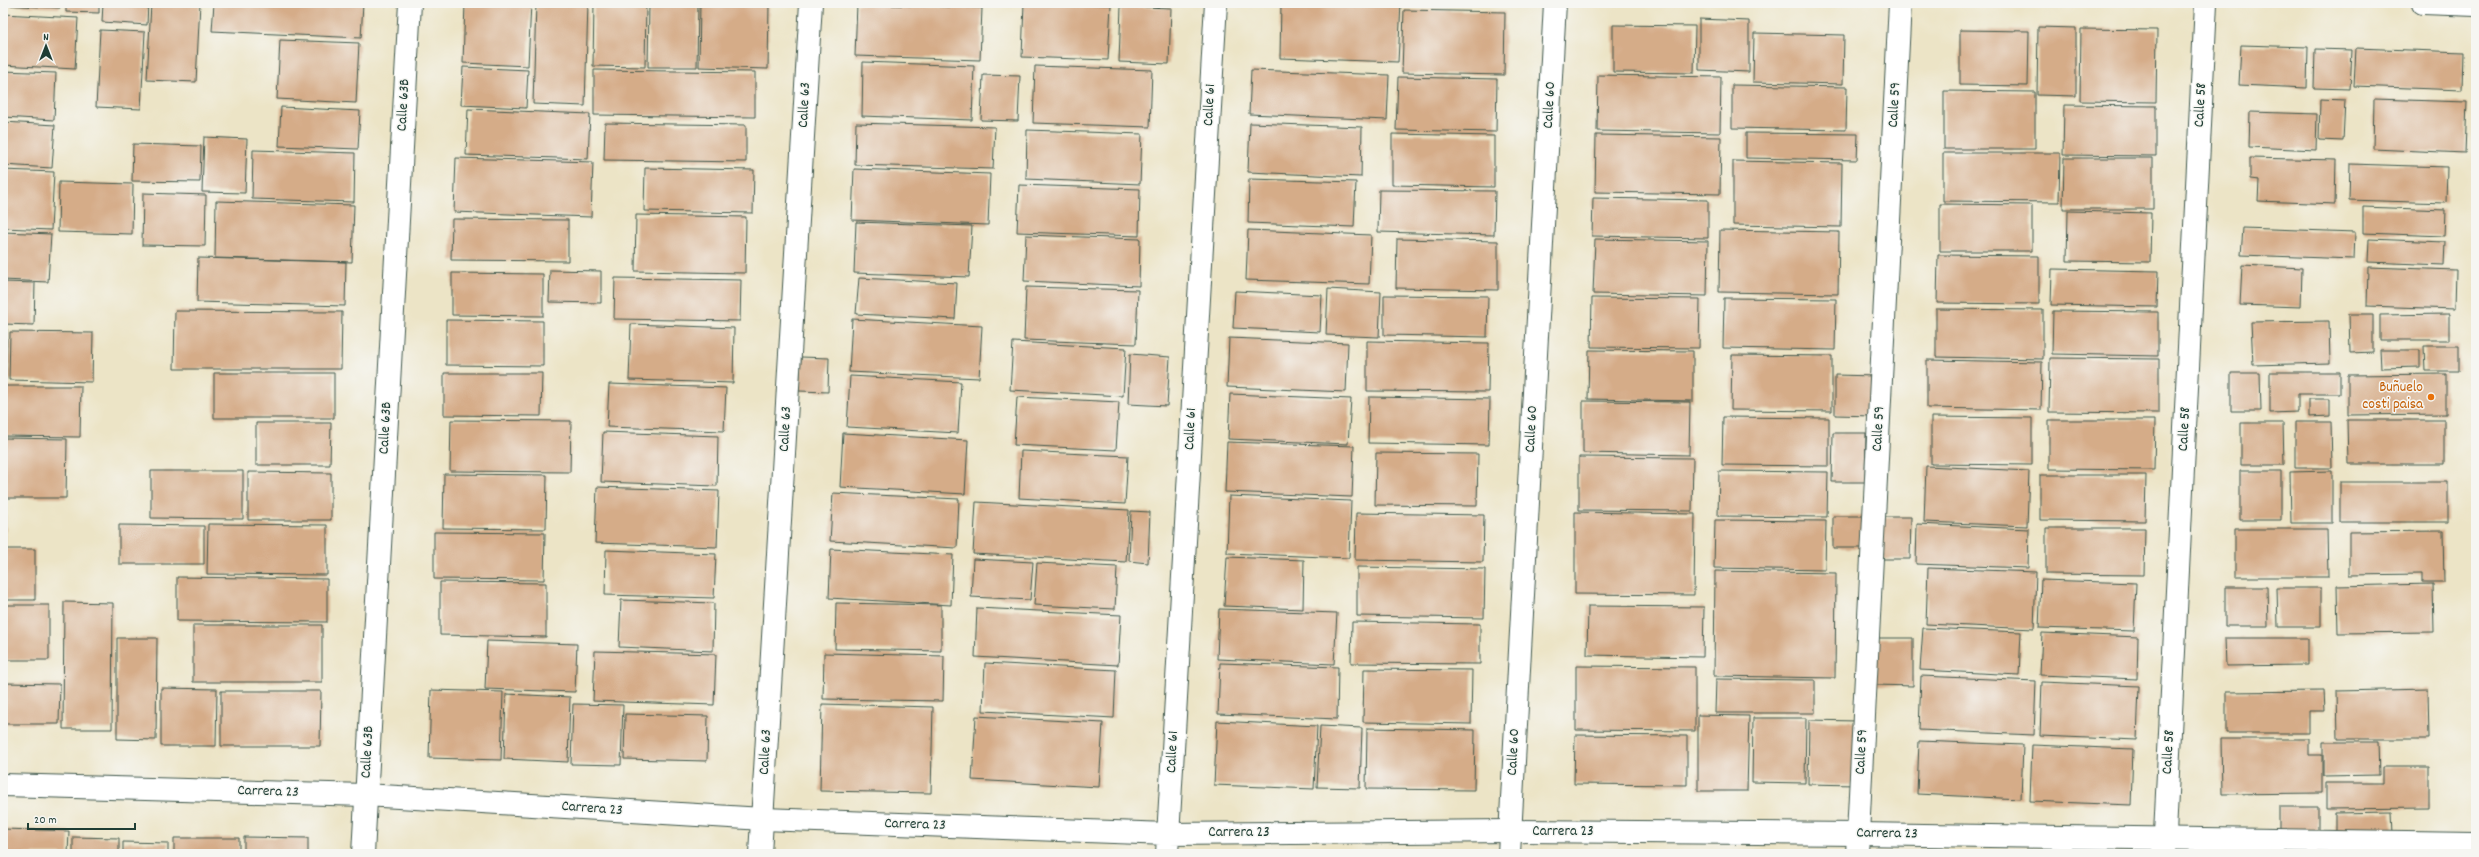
<svg xmlns="http://www.w3.org/2000/svg" width="2479" height="857" font-family="Dekko,sans-serif">
<rect width="100%" height="100%" fill="#f6f6f2"/>
<filter id="ink" filterUnits="userSpaceOnUse"><feTurbulence type="fractalNoise" baseFrequency=".025" numOctaves="2"/><feDisplacementMap in="SourceGraphic" scale="8" xChannelSelector="R" yChannelSelector="G"/><feConvolveMatrix kernelMatrix="1 2 1 2 8 2 1 2 1" color-interpolation-filters="sRGB"/></filter>
<filter id="wash" filterUnits="userSpaceOnUse"><feTurbulence type="fractalNoise" baseFrequency=".012" numOctaves="4" result="noise"/><feDisplacementMap in="SourceGraphic" scale="16" xChannelSelector="R" yChannelSelector="G"/><feGaussianBlur stdDeviation="0.9" result="paint"/><feColorMatrix in="noise" values="0 0 0 0 0 0 0 0 0 0 0 0 0 0 0 0 0 1.4 0 .05"/><feComposite in="paint" operator="in"/></filter>
<g filter="url(#wash)">
<rect width="100%" height="100%" fill="#ece4c6"/>
<g id="blocks">
<path fill="#d5ac88" d="M4 3H60V8L4 5Z
M66 3H99V13L66 12Z
M103 3H148L147 25 102 22Z
M151 3H200L196 82 147 80Z
M214 3H363L361 38 212 31Z
M465 3H531L528 66 463 63Z
M536 3H588L585 106 533 104Z
M594 3H646L645 67 593 66Z
M649 3H698L697 67H648Z
M700 3H769L768 69 699 67Z
M1024 3 1111 5 1108 60 1022 57Z
M1281 3H1401L1398 62 1280 58Z
M857 4 982 8 980 60 855 56Z
M1121 6 1171 8 1169 64 1119 62Z
M1404 10 1505 12 1504 75 1402 73Z
M3 14 78 18 75 69 3 65Z
M1699 19 1749 21V72L1699 70Z
M1613 25 1695 26 1694 73 1613 72Z
M2038 27 2076 28V96L2037 95Z
M2081 29 2157 30 2156 102 2080 101Z
M100 30 145 32 141 109 96 107Z
M1960 30 2029 31 2028 86 1960 85Z
M1754 33 1844 35 1843 84 1753 82Z
M280 40 359 43 356 103 277 99Z
M2241 45 2308 47 2307 88 2239 85Z
M2356 48 2463 52 2462 90 2354 86Z
M2315 49 2352 50 2350 89 2314 88Z
M863 62 974 66 972 120 862 116Z
M1035 66 1152 70 1150 127 1033 123Z
M463 67 528 70 526 108 461 105Z
M594 70 755 72V117L594 115Z
M1251 70 1389 75 1387 120 1249 114Z
M3 71 56 73 54 120 3 117Z
M983 75 1020 76 1018 121 981 120Z
M1598 75 1721 77 1720 133 1597 131Z
M1398 77 1497 79 1496 132 1396 130Z
M1732 85 1847 87 1846 130 1732 128Z
M1944 91 2035 92V149H1944Z
M2320 99 2345 100 2343 141 2319 140Z
M2374 99 2467 102 2465 153 2373 149Z
M2064 105 2156 106V156L2063 155Z
M281 107 360 111 358 149 279 146Z
M468 109 590 114 588 159 466 155Z
M2250 112 2317 114 2316 150 2249 147Z
M3 122 55 125 52 168 3 165Z
M605 123 746 125V162L604 160Z
M856 123 995 127 993 169 855 165Z
M1250 123 1362 127 1361 177 1248 172Z
M1027 130 1142 134 1140 184 1026 179Z
M1746 133 1858 134 1857 160 1746 158Z
M1392 134 1494 136V187L1392 185Z
M1596 135 1721 137 1720 194 1595 192Z
M204 137 247 139 245 193 202 192Z
M133 144 201 146 200 182 132 181Z
M253 150 355 153 354 202 252 199Z
M1943 153H2060L2059 202 1943 201Z
M456 158 593 162 591 217 454 212Z
M2064 158H2153V209H2063Z
M2250 158 2336 160 2335 204 2258 201 2259 180 2250 179Z
M1733 161 1842 163 1841 227 1733 225Z
M2350 164 2447 167 2446 203 2349 200Z
M645 168 754 170 753 213 644 211Z
M854 169 990 174 988 225 852 220Z
M3 170 54 172 51 230 3 228Z
M1249 179 1356 182 1354 227 1248 223Z
M59 182 133 184 132 234 58 232Z
M1019 185 1140 189 1139 236 1017 232Z
M1379 190 1495 191 1494 235 1378 232Z
M143 193 206 195 205 246 142 245Z
M1593 198 1708 200V238L1592 236Z
M216 201 354 205 352 262 215 258Z
M1940 204 2032 205V251H1940Z
M2363 207 2445 210 2444 236 2363 233Z
M2068 211 2151 213 2150 262 2067 261Z
M636 215 746 217 745 273 635 271Z
M452 219 568 220V261L451 260Z
M856 222 972 226 969 277 854 273Z
M2243 228 2355 232 2354 259 2241 255Z
M1248 230 1371 235 1369 284 1246 280Z
M1720 230 1839 232 1838 294 1719 292Z
M3 232 51 234 48 282 3 280Z
M1026 235 1140 239 1139 286 1024 281Z
M1397 239 1498 241V290L1396 288Z
M1595 239 1708 241 1707 296 1593 294Z
M2369 239 2445 242 2444 265 2368 262Z
M1938 255 2039 256V304L1937 303Z
M198 258 346 262 345 306 197 302Z
M2242 265 2302 268 2301 307 2240 305Z
M2368 267 2456 270 2455 309 2367 306Z
M2052 269 2158 271 2157 307 2051 305Z
M550 270 601 271V303L549 302Z
M452 273 543 274V316L452 315Z
M615 278 741 280 740 321 614 319Z
M859 278 957 283 955 319 856 314Z
M3 282 35 283 34 325 3 324Z
M1026 287 1138 290 1136 344 1024 340Z
M1328 289 1381 292 1379 337 1326 335Z
M1235 291 1322 295 1320 332 1233 328Z
M1384 295 1488 296 1487 337 1384 335Z
M1592 298 1700 299 1699 348 1591 347Z
M1724 298 1836 299 1835 350 1723 348Z
M1936 309 2043 310V359L1936 357Z
M175 311 342 312 341 369H174Z
M2053 311 2158 312V356L2052 354Z
M2349 314H2373V352L2350 353Z
M2449 314V340H2380V315Z
M852 319 982 326 979 378 849 372Z
M446 320 543 321V366L446 365Z
M2329 321 2330 363 2253 365 2251 322Z
M631 324 734 328 733 383 629 380Z
M3 329H7L6 380H3Z
M10 332 93 333 92 382 9 380Z
M1229 338 1348 343 1346 392 1227 387Z
M1367 341 1489 343 1488 392 1367 391Z
M1013 342 1126 348 1123 396 1010 390Z
M2424 346H2459V371H2425Z
M1589 350 1693 351V401L1588 399Z
M2380 350H2420V367L2381 368Z
M1130 354 1170 357 1167 406 1128 404Z
M1732 355 1832 356V411L1731 410Z
M801 357 829 358 828 392 799 391Z
M2050 358 2159 359V413L2049 412Z
M1927 360 2042 362 2041 410 1927 408Z
M2270 372H2340V394H2298V412L2270 413Z
M214 373H334V418H214Z
M444 373H542L541 416 444 415Z
M2231 373H2260L2261 411H2231Z
M2446 374V414L2348 415V375Z
M1835 375 1875 376 1874 416 1835 415Z
M850 376 961 382 958 433 847 427Z
M609 384 726 388 724 431 607 427Z
M3 386H81L80 437 3 436Z
M1230 394 1351 399 1348 444 1228 439Z
M1017 397 1119 402 1116 450 1014 445Z
M1369 397 1490 399 1489 445 1368 443Z
M2309 399H2330V416L2309 417Z
M1583 401 1690 402 1689 455 1583 453Z
M1723 417 1829 418V466L1722 465Z
M1931 417 2032 418V465L1931 464Z
M451 420 571 421 570 472 450 471Z
M2049 420H2155L2154 470 2049 469Z
M2347 420H2444V464H2348Z
M2295 422H2331L2332 468H2295Z
M256 423H331L330 465H256Z
M2241 423H2283L2284 465H2241Z
M603 432 718 436 717 486 601 482Z
M843 433 968 440 965 494 840 487Z
M1833 433H1866L1865 482H1832Z
M3 438 67 439 66 498H3Z
M1227 442 1354 446 1352 497 1225 492Z
M1021 451 1128 456 1125 504 1019 498Z
M1376 453 1478 454 1477 506 1375 505Z
M1579 457 1693 458 1692 511 1579 510Z
M1926 466 2029 471 2027 526 1924 522Z
M151 471H243V519L151 518Z
M1719 471 1828 472 1827 517 1718 516Z
M2240 471H2281V520H2240Z
M2332 471V523H2291L2290 472Z
M248 472 331 473V520H248Z
M444 474 547 475 546 529 443 528Z
M2040 475H2146L2145 521 2040 520Z
M2340 482H2448V522H2340Z
M597 487 719 491 717 547 595 543Z
M833 493 959 499 957 548 830 541Z
M1229 496 1351 501 1349 558 1227 553Z
M3 500H6V545H3Z
M976 502 1129 510 1126 562 973 554Z
M1131 511 1150 512 1148 563 1129 561Z
M1575 512 1695 514 1694 595 1575 594Z
M1356 513 1484 515 1483 562 1355 560Z
M1833 516H1870V548H1833Z
M1881 517H1911L1910 559H1881Z
M1715 520 1826 521 1825 570 1714 568Z
M208 524 327 525V575L207 574Z
M1917 524 2029 529 2028 568 1916 564Z
M119 525 204 526V564H119Z
M2046 528H2145L2144 575 2046 574Z
M2235 529H2327L2328 577H2235Z
M2443 531 2444 582H2422V574L2349 575V532Z
M434 532 545 533 544 580 434 579Z
M3 549H35V600H3Z
M831 549 953 555 951 605 829 598Z
M606 550 716 554 714 598 605 595Z
M1227 557 1304 560 1303 609 1224 606Z
M973 559 1033 562 1030 600 971 597Z
M1037 563 1117 567 1115 609 1034 605Z
M1357 567 1485 569 1484 618 1357 616Z
M1928 568 2036 572 2034 629 1926 624Z
M1715 571 1836 573 1835 678 1714 676Z
M177 577 327 579V622L177 621Z
M2041 580 2136 583 2134 631 2039 628Z
M440 582 546 583V637L440 635Z
M2433 584 2434 632 2338 633 2337 586Z
M2225 587H2267L2268 626H2225Z
M2277 588H2321V627H2278Z
M621 600 714 603 713 651 619 647Z
M64 602 113 603 112 729H63Z
M836 603 941 605V651L835 649Z
M3 605H49V660H3Z
M1588 606 1704 607 1703 657 1587 655Z
M977 608 1121 615 1118 665 975 657Z
M1219 609 1337 613 1334 664 1217 659Z
M1352 622 1480 624V664L1351 663Z
M193 625H322V682H193Z
M1923 628 2021 632 2019 675 1920 670Z
M2042 633 2138 637 2137 679 2040 675Z
M117 638H157L156 740 117 739Z
M1876 638H1913V686L1875 685Z
M2225 638H2308V665L2226 666Z
M487 641 577 644 575 692 485 689Z
M595 651 716 654 714 705 593 701Z
M824 653 944 656 943 701 823 699Z
M985 663 1116 670 1114 718 983 711Z
M1220 663 1338 667 1337 719 1218 714Z
M1576 666 1695 667V731L1576 730Z
M1364 669 1472 670 1471 724 1363 722Z
M1921 676 2036 681 2034 735 1919 730Z
M1716 679 1815 680V713H1715Z
M2042 682 2139 686 2137 740 2040 736Z
M3 683 60 684 59 724H3Z
M161 688 217 689 216 746H161Z
M2428 689 2429 739H2338L2337 691Z
M431 690 503 692 501 760 429 758Z
M221 691H321L320 746H221Z
M2324 691 2325 711H2309V733H2226V692Z
M506 694 570 697 568 762 504 759Z
M573 704 623 705 621 765 571 764Z
M822 704 933 707 931 793 820 791Z
M625 714 708 716 707 761 624 759Z
M1698 715 1749 716 1747 791H1698Z
M976 716 1103 723 1099 787 972 780Z
M1753 718H1806L1805 783 1752 782Z
M1809 720 1856 721 1855 785 1808 784Z
M1217 721 1317 726 1314 789 1214 785Z
M1320 726 1362 728 1360 788 1317 787Z
M1367 728 1475 730 1474 790 1366 789Z
M1575 735 1687 736V785L1574 784Z
M2221 739H2309V755H2322V793L2222 794Z
M1919 741 2023 745 2021 799 1917 794Z
M2323 742H2378L2379 775 2323 776Z
M2032 745 2133 749 2131 805 2030 801Z
M2382 767H2429V808L2326 809V783H2382Z
M2279 807H2318V834H2279Z
M2392 812 2393 834 2335 835V813Z
M3 829 69 831 68 854H3Z
M73 837 119 838V854H73Z
M244 837 308 838V854H244Z
M174 838H239V854H174Z
M123 842 168 843V854H123Z"/>
</g>
</g>
<g filter="url(#ink)">
<use href="#blocks" fill-opacity="0" stroke="#3e564a" stroke-width="1"/>
<g fill="none" stroke-linecap="round" stroke-linejoin="round">
<defs>
<path id="minor" d="M363 854 410 3
M760 854 811 3
M1509 854 1555 3
M1857 854 1900 3
M2164 854 2206 3"/>
<path id="tertiary" d="M2423 3 2476 5
M3 785 365 795 763 819 1168 834 1510 831 1858 834 2476 843
M1167 854 1216 3"/>
</defs>
<use href="#minor" stroke="#3e564a" stroke-width="24"/>
<use href="#tertiary" stroke="#3e564a" stroke-width="24"/>
<use href="#minor" stroke="#fff" stroke-width="22"/>
<use href="#tertiary" stroke="#fff" stroke-width="22"/>
</g>
</g>
<circle fill="#e8710a" stroke="#f6f6f2" stroke-width="1.5" cx="2431" cy="397" r="4"/>
<g text-anchor="middle" dominant-baseline="central" stroke-width="3" stroke-linejoin="round" paint-order="stroke">
<g font-size="15" fill="#1f3d34" stroke="#f6f6f2">
<text transform="translate(404 105) rotate(-87)">Calle 63B</text>
<text transform="translate(805 105) rotate(-87)">Calle 63</text>
<text transform="translate(1210 105) rotate(-87)">Calle 61</text>
<text transform="translate(1550 105) rotate(-87)">Calle 60</text>
<text transform="translate(1895 105) rotate(-87)">Calle 59</text>
<text transform="translate(2201 105) rotate(-87)">Calle 58</text>
<text transform="translate(386 428) rotate(-87)">Calle 63B</text>
<text transform="translate(786 429) rotate(-87)">Calle 63</text>
<text transform="translate(1191 429) rotate(-87)">Calle 61</text>
<text transform="translate(1532 429) rotate(-87)">Calle 60</text>
<text transform="translate(1879 429) rotate(-87)">Calle 59</text>
<text transform="translate(2185 429) rotate(-87)">Calle 58</text>
<text transform="translate(368 752) rotate(-87)">Calle 63B</text>
<text transform="translate(766 752) rotate(-87)">Calle 63</text>
<text transform="translate(1173 752) rotate(-87)">Calle 61</text>
<text transform="translate(1514 752) rotate(-87)">Calle 60</text>
<text transform="translate(1862 752) rotate(-87)">Calle 59</text>
<text transform="translate(2169 752) rotate(-87)">Calle 58</text>
<text transform="translate(268 792) rotate(2)">Carrera 23</text>
<text transform="translate(592 809) rotate(4)">Carrera 23</text>
<text transform="translate(915 825) rotate(2)">Carrera 23</text>
<text x="1563" y="832">Carrera 23</text>
<text x="1239" y="833">Carrera 23</text>
<text transform="translate(1887 834) rotate(1)">Carrera 23</text>
</g>
<g font-size="15" fill="#c56008" stroke="#f6f6f2" text-anchor="end">
<text x="2423" y="388">Buñuelo<tspan x="2423" dy="17">costi paisa</tspan></text>
</g>
</g>
<rect width="2479" height="857" fill="none" stroke="#f6f6f2" stroke-width="16"/>
<g transform="translate(46 46)" stroke="#f6f6f2" stroke-width="3" paint-order="stroke">
<path d="M0-3L7 15L0 10L-7 15Z" fill="#1f3d34"/>
<text y="-6" font-size="11" font-weight="bold" text-anchor="middle" fill="#1f3d34">N</text>
</g>
<path d="M28 823v6h107v-6" fill="none" stroke="#1f3d34" stroke-width="2"/>
<text x="34" y="823" font-size="12" fill="#1f3d34" stroke="#f6f6f2" stroke-width="3" paint-order="stroke">20 m</text>
</svg>
